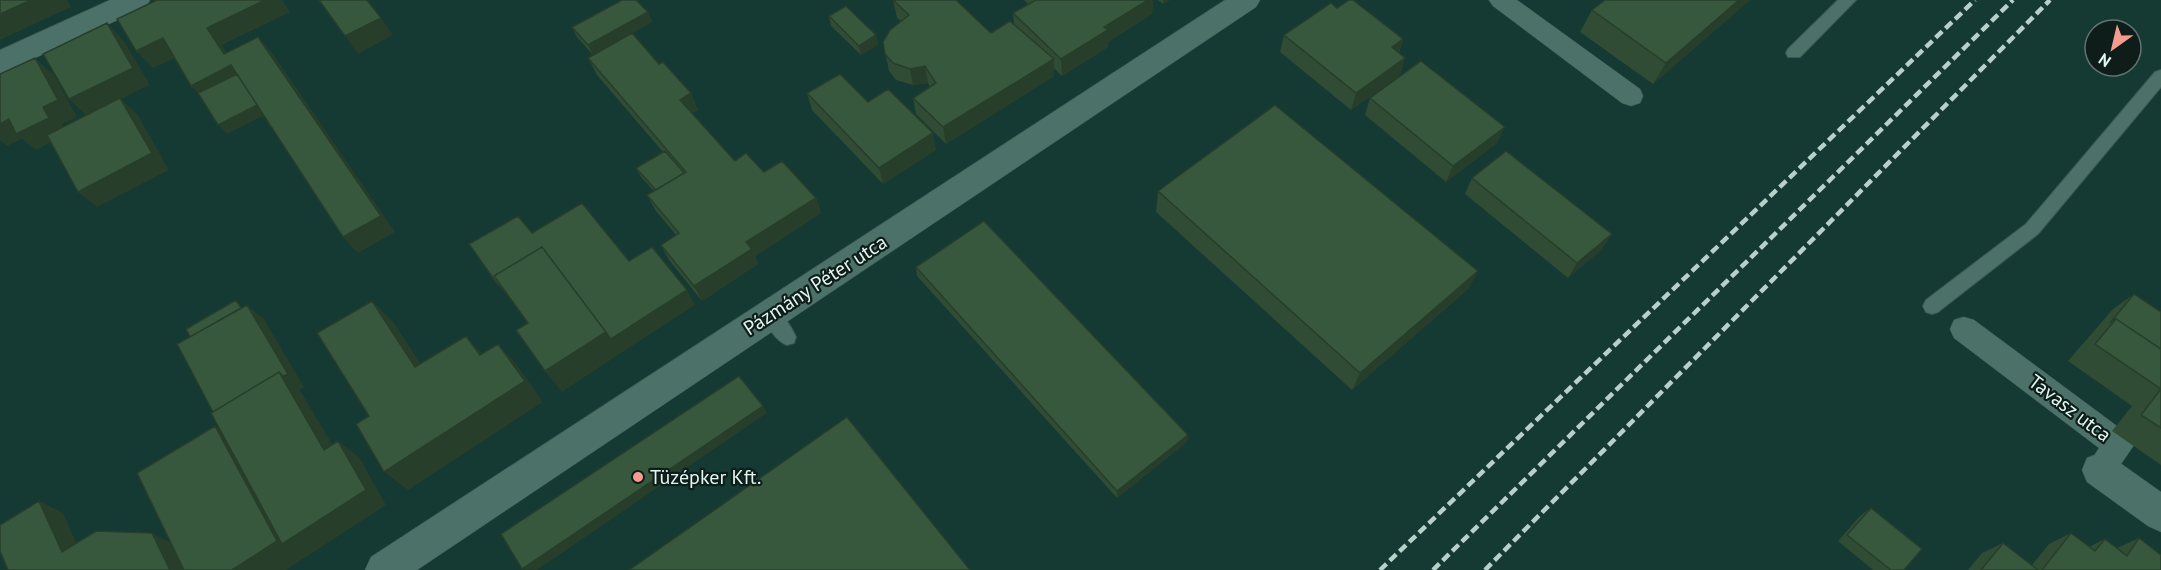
<svg xmlns="http://www.w3.org/2000/svg" width="2161" height="570" font-family="'PT Sans',sans-serif">
<rect width="100%" height="100%" fill="#153933"/>
<g fill="none" stroke-linecap="round" stroke-linejoin="round">
<defs>
<path id="service" d="M1838 0H1856L1800 57H1788L1786 53 1788 49Z
M2161 70V87L2038 234 1938 312 1932 314 1926 312 1923 306 1926 300 2026 224 2155 72Z
M770 306C781 310 791 326 796 337L794 343 787 345C776 341 766 325 761 314L764 308Z"/>
<path id="pedestrian" d="M1489 0H1517L1640 89 1643 96 1640 103 1631 106 1622 103 1493 6Z
M1964 317 1974 320 2129 435 2134 445 2110 480 2100 484 2090 480 2085 470 2099 448 1954 338 1950 329 1954 320Z"/>
<path id="minor" d="M110 0H150L146 7 0 74V50Z
M1225 0H1260L1256 7 417 570H365L371 557Z
M2100 453 2113 458 2161 492V532L2148 526 2087 482 2082 470 2087 458Z"/>
</defs>
<use href="#service" stroke="#3b5852" stroke-width="2"/>
<use href="#pedestrian" stroke="#3b5852" stroke-width="1"/>
<use href="#minor" stroke="#3b5852" stroke-width="1"/>
<use href="#service" fill="#4c7169" fill-rule="evenodd"/>
<use href="#pedestrian" fill="#4c7169" fill-rule="evenodd"/>
<use href="#minor" fill="#4c7169" fill-rule="evenodd"/>
<path stroke="#b8d0ca" stroke-width="4.5" stroke-dasharray="9 4.5" stroke-linecap="butt" d="M1380 570 1975 0
M1433 570 2013 0
M1485 570 2050 0"/>
</g>
<path fill="#304c34" d="M893 0 991 33 1014 24 1013 13 1028 4 1024 0H1153L1152 14 1108 42V47L1062 76 1054 68V76L946 144 916 114 913 98 930 87 928 83 913 85 896 80 889 71 883 42 901 21 897 18Z
M1158 0H1170L1163 4Z
M1750 0 1653 84 1580 32 1592 10Z
M1337 8 1403 39 1399 53 1405 58 1400 75 1351 110 1280 52 1284 35Z
M648 12 652 22 593 55 577 37 572 27Z
M829 16 876 35 878 45 861 55 831 26Z
M588 58 659 64 691 93 698 110 692 113 735 161 764 172 816 198 821 213 755 256 758 264 702 301 669 260 661 245 676 235 656 211 647 195 654 191 641 177 636 168 663 152 597 75Z
M807 93 868 102 936 150 883 184 812 110Z
M1370 98 1497 143 1446 182 1365 115Z
M1472 178 1612 234 1602 249 1568 278 1465 194Z
M1158 191 1478 271 1468 289 1352 390 1156 212Z
M916 267 1188 435 1187 442 1117 498 917 276Z
M2134 294 2161 312V465L2112 431 2132 406 2068 361 2113 309Z
M1871 508 1904 570H1873L1838 541 1861 515Z
M2071 533 2089 547 2105 539 2117 548 2139 538 2161 570H1968L1982 553 2003 543 2032 565 2049 544Z"/>
<path fill="#273e2b" d="M31 0H67L71 7 0 40V14Z
M265 0H282L290 12 222 45 239 71 224 54 207 28Z
M1148 0H1153L1152 14 1108 42V47L1062 76 1061 59 1104 27Z
M1163 0H1170L1163 4Z
M1739 0H1750L1653 84 1666 63Z
M648 12 652 22 593 55 588 45Z
M381 18 393 35 358 54 345 36Z
M107 23 124 41 150 85 121 99 138 115 169 170 97 207 78 192 87 116 69 99Z
M876 35 878 45 861 55 859 46Z
M258 37 273 54 395 232 358 253 343 237Z
M163 38 179 56 153 68 136 51Z
M1403 39 1397 56 1392 47Z
M35 58 54 75 77 117 62 124 68 134 36 150 22 139 7 146 0 140V124L9 119Z
M1405 58 1400 75 1351 110 1356 93Z
M1054 59V76L946 144 943 127Z
M231 65 267 114 227 134 218 125 207 103 191 86Z
M925 66 928 83 913 85 910 69Z
M691 93 698 110 687 116 680 100Z
M1505 127 1497 143 1446 182 1453 166Z
M933 133 936 150 883 184 879 168Z
M816 198 821 213 755 256 758 264 702 301 694 286 746 242Z
M1612 234 1602 249 1568 278 1577 263Z
M548 255 558 270 510 299 498 285Z
M1478 271 1468 289 1352 390 1360 373Z
M687 290 695 305 621 353 611 339Z
M372 301 394 323 436 388 415 367Z
M247 305 264 319 304 387 300 390 345 466 324 450 279 372Z
M606 332 621 353 562 392 545 371Z
M466 336 485 357 480 355Z
M498 344 517 365 543 402 408 490 384 472Z
M763 406 767 413 537 570 522 569Z
M215 426 243 445 293 537 338 441 359 457 386 505 286 570H232Z
M1188 435 1187 442 1117 498V491Z
M39 501 63 513 85 562 62 552Z
M152 533 173 544 186 570H170Z"/>
<path fill="#38583d" stroke="#273e2b" stroke-width="1.5" d="M0 0H31L0 14Z
M157 0H265L207 28 224 54 258 37 381 216 343 237 231 65 191 86 163 38 136 51 117 19Z
M319 0H367L381 18 345 36Z
M622 0H636L648 12 588 45 572 27Z
M893 0H956L991 33 1010 21 1054 59 943 127 913 98 936 83 925 66 910 69 893 63 885 54 883 42 890 30 909 15Z
M1036 0H1148L1104 27 1108 30 1061 59 1013 13Z
M1349 0H1353L1403 39 1392 47 1405 58 1356 93 1284 35 1331 3 1337 8Z
M1605 0H1739L1666 63 1592 10Z
M846 6 876 35 859 46 829 16Z
M107 23 133 68 69 99 43 54Z
M632 33 659 64 663 62 691 93 680 100 735 161 746 153 764 172 782 161 816 198 746 242 752 249 694 286 661 245 679 233 647 195 686 172 588 58Z
M35 58 58 100 43 107 49 118 16 134 9 119 0 124V74Z
M1421 61 1505 127 1453 166 1370 98Z
M237 74 257 105 218 125 198 93Z
M840 74 868 102 888 89 933 133 879 168 807 93Z
M120 98 152 153 78 192 47 135Z
M1275 105 1478 271 1360 373 1158 191Z
M665 151 684 173 656 190 636 168Z
M1506 151 1612 234 1577 263 1472 178Z
M582 203 629 261 652 247 687 290 611 339 542 247 494 276 500 284 498 285 469 244 518 216 532 233Z
M984 221 1188 435 1117 491 916 267Z
M542 247 606 332 545 371 516 330 528 323 494 276Z
M2134 294 2161 312V349L2116 319 2110 323Z
M236 300 241 308 190 337 186 329Z
M372 301 415 367 466 336 480 355 498 344 525 381 384 472 356 424 369 416 317 333Z
M247 305 288 374 283 376 279 372 213 412 177 344Z
M2116 319 2161 349V428L2141 415 2161 389 2095 344Z
M279 372 324 450 338 441 366 490 282 544 211 413Z
M739 376 763 406 522 569 501 534Z
M847 417 970 570H629Z
M215 426 277 541 232 570H184L137 473Z
M39 501 62 552 96 531 152 533 170 570H8L0 551V525Z
M1871 508 1922 549 1904 570H1891L1847 535Z
M2071 533 2095 551 2105 539 2127 556 2139 538 2161 555V570H2042Z
M2003 543 2038 570H1981Z"/>
<circle fill="#f59c91" stroke="#0e1d1a" stroke-width="2" cx="638" cy="477" r="6"/>
<g text-anchor="middle" dominant-baseline="central" stroke-width="4.5" stroke-linejoin="round" paint-order="stroke">
<g font-size="20" fill="#e2f6f1" stroke="#0e1d1a">
<text transform="translate(815 285) rotate(-33)">Pázmány Péter utca</text>
<text transform="translate(2070 408) rotate(37)">Tavasz utca</text>
</g>
<g font-size="20" fill="#e2f6f1" stroke="#0e1d1a" text-anchor="start">
<text x="650" y="477">Tüzépker Kft.</text>
</g>
</g>
<g transform="translate(2113 48) rotate(214)"><circle r="28" fill="#0e1d1a" stroke="#637470" stroke-width="1.5"/>
<path d="M0-4.5L10 22L0 15L-10 22Z" fill="#f59c91"/>
<text y="-9" font-size="16" font-weight="bold" text-anchor="middle" fill="#e2f6f1">N</text>
</g>
</svg>
